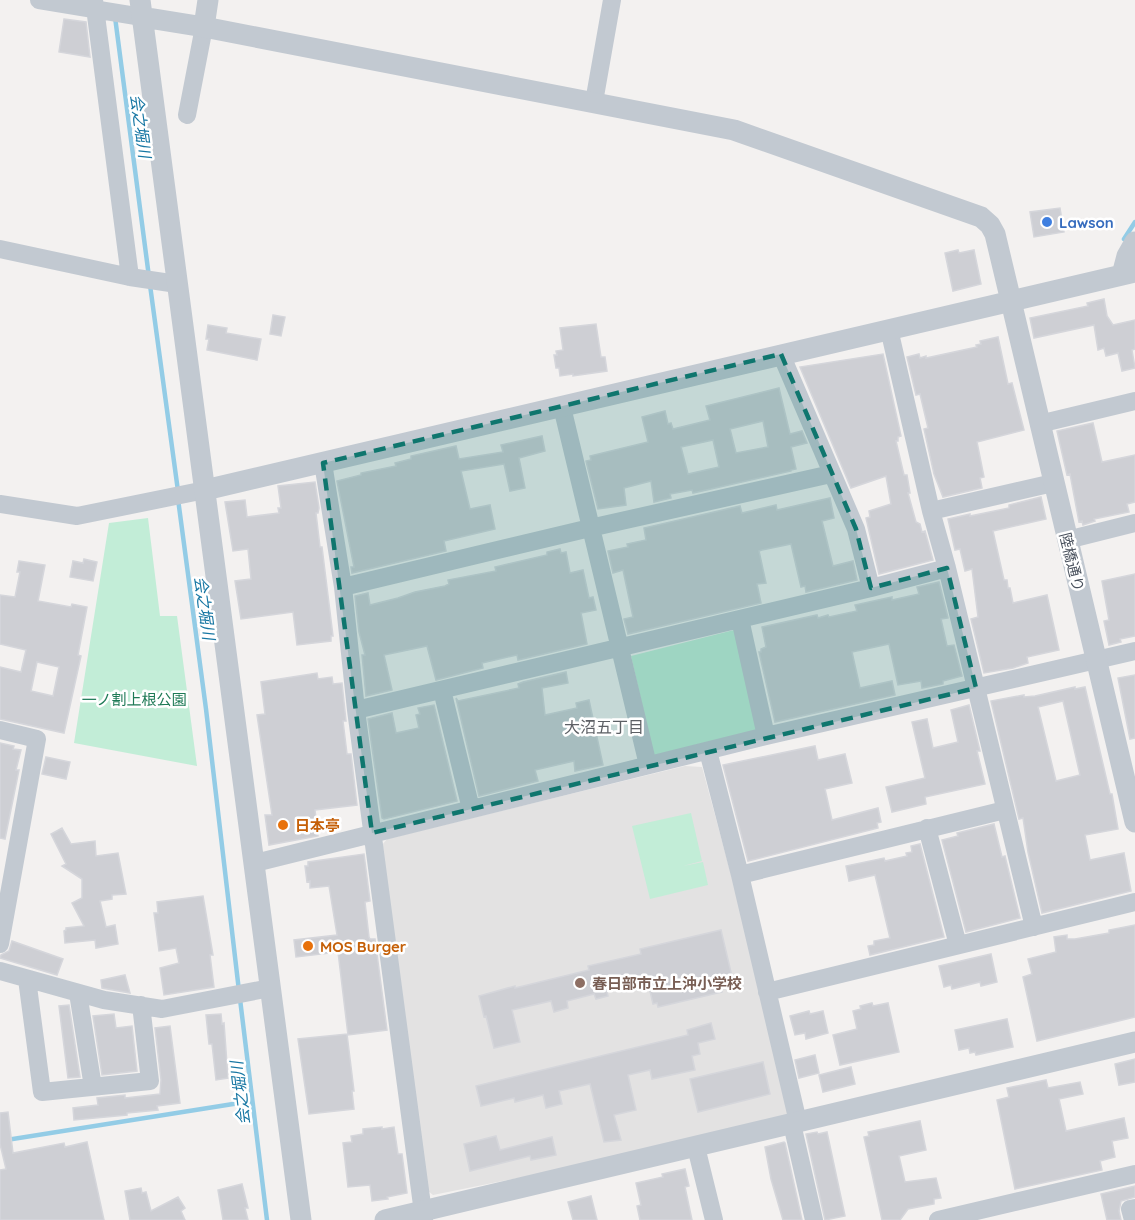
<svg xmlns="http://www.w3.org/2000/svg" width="1135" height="1220" font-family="Quicksand,'Noto Sans JP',sans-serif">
<rect width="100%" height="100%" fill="#f3f1f0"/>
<path fill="#e3e2e2" d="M685 766 702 767 798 1122 433 1195 427 1190 382 845 387 839Z"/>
<path fill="#c2edd7" d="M148 518 160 616H177L197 766 74 743 109 523Z
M734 630 760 732 654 756 631 656Z
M691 813 702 861 683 866 703 862 708 885 650 899 632 826Z"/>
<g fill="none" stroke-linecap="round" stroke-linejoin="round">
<path stroke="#93cce6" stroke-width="4.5" d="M115 17 149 277
M1124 239 1135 222
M150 285 178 491
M178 499 206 709 239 991
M240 999 267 1220
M0 1141 252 1101"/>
</g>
<path fill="#cecfd4" stroke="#d5d6db" stroke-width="1.5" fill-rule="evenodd" d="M64 19 86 22 90 57 59 52Z
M1060 208 1064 232 1034 237 1030 212Z
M958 250 959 253 974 250 981 284 953 291 945 253Z
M1104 299 1107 316 1113 325 1135 320V349L1132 350 1135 368 1122 371 1118 353 1106 356 1104 348 1098 350 1094 325 1034 338 1030 318 1088 306 1087 303Z
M273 315 285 317 281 336 270 334Z
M596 324 601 357H605L607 371 573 376V374L560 376 559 368H556L554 355H557L556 351 563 350 560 328Z
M208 325 227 328 226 333 261 339 257 360 207 350 209 339H206Z
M998 337 1008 384 1012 383 1024 430 977 442 984 477 980 478 982 488 943 497 934 474 924 429 928 428 920 394 916 395 907 357 919 354 920 358 926 356V358L977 347 976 345 981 344 980 341Z
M883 354 901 436 898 437V441H896L904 475H907L910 493H908L916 522 920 524 922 532 925 531 933 560 879 574 866 518 870 517 869 511 891 504 886 476 851 488 800 367Z
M779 388 790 434 802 431 807 443 791 447 796 469 791 470V471L693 493 692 490 670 494 671 498 654 502 651 481 624 488 626 505 598 509 586 461 591 460 590 456 648 442 642 417 665 411 668 424 671 423 673 429 710 420 706 406ZM763 421 768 447 736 453 730 429ZM713 440 719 467 688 474 681 447Z
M1093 423 1102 462 1135 455V502L1127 504 1129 512 1094 519 1095 521 1083 525 1082 521 1079 522 1070 474 1067 475 1057 431Z
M542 436 545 451 519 458 525 488 510 491 504 464 461 471 470 509 490 505 495 529 444 541 446 551 352 573 351 567H354L337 481 361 475V473L396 466 395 463 411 459V456L456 446 459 459 503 452 501 445Z
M315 482 319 508 318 513H316L320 547H322L333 636H331V641L297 645 293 612 241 619 235 581 251 579 248 549 233 551 225 502 245 500 247 517 279 513 278 508H281L278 486Z
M1041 497 1046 519 993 531 1004 580H1007L1008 588H1010L1013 603 1047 595 1059 650 1027 657 1028 663 1013 668 984 673 971 619 978 617 972 569 965 571 960 549 955 550 948 519 970 514V516L1009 508V505Z
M830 498 834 518 822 521 833 566 853 561 857 580 806 592 805 586 801 587 791 544 762 550 759 551 766 583 757 584 761 603 628 634 624 619 633 617 623 570 613 573 608 551 628 547 627 544 646 540 644 528 740 506 742 513 776 505 777 510Z
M560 549 561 553 566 552 570 573 583 570 589 598 593 597 596 610 581 613 587 644 518 660 517 655 482 663 483 668 436 680 427 646 384 655 392 690 366 696 362 655H365L359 632 355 596 368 593 370 605 398 598 415 592 445 586 449 584 448 580 496 571 495 567 547 555V552Z
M84 559 97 562 93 581 70 577 73 561 83 563Z
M19 561 45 565 38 601 71 607 72 604 87 607 78 655 81 656 64 733 0 719V667L21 672 26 650 0 644V595L15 597 20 572H17ZM37 662 59 667 53 696 31 691Z
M1135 574V636L1120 639 1121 642 1109 645 1104 621 1109 620 1102 581Z
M939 582 948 618 941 619 947 646 954 645 962 676 943 681V684L922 688 921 681 898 685 889 644 852 652 860 688 892 681 895 695 775 722 759 652H761V649L766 647 762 627 817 615 818 618 828 615 829 617 857 611 855 605 892 597V600L919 594 917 587Z
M566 672 568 683 542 688 545 715 577 708 576 703 589 700 603 765 575 771 574 761 535 770 538 781 479 796 456 698 458 701 519 688 518 684 523 682Z
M317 673 318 679 332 677 333 684 342 683 346 721H343L347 754H351L357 805 315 810 318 836 269 845 265 815H272L257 715 265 714 261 682Z
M1135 675V738L1130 739 1118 678Z
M1075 687V689L1085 687 1110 794H1112L1118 829 1085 835 1090 860 1124 853 1131 891 1042 913 1028 852 1023 818 1019 819 991 701 1024 695V697L1035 696ZM1063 701 1080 775 1056 781 1038 707Z
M434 705 457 801 384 819 382 818 368 719 392 713 396 733 419 728 416 715 420 714 418 708Z
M969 705 980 751H977L985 784 925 797 926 804 892 812 886 787 925 778 912 722 927 719 933 748 958 742 951 710Z
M0 743 14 746 13 749 21 750 16 770H19L5 839 0 838Z
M815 746 818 760 845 754 852 783 825 789 832 820 878 808 881 822 877 823 878 828 748 861 723 765Z
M46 757 70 762 66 779 42 774Z
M994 824 1002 857 1005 856 1020 918 966 932 942 840 958 836 957 833Z
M62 828 71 844 95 841 96 856 118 853 126 894 112 895V899L100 901 106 927 115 925 118 944 96 948 95 940 65 943 64 931 66 930V928L84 926 72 903 82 898V879L62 866 66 864 51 834Z
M920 844 944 937 870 955 868 946 874 945V941L890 938 875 875 849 881 846 866 884 858 885 861 907 856 906 853 912 852 911 846Z
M364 854 370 901 365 902 369 937 370 939H375L387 1030 348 1035 338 952 296 957 294 940 337 935 329 886 310 888V881L307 882 305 866H308V862Z
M203 896 213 955H210L214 987 164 995 160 968 179 963 176 948 159 951 154 913H158L157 902Z
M1135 925V1017L1037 1041 1023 977 1032 974 1028 959 1056 952 1054 937 1067 935V939H1075L1109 933V930Z
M721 930 734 985 721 988 722 992 658 1007 657 1003 653 1004 647 978 606 988 608 996 596 999 594 994 567 1001 568 1008 554 1012 551 1001 512 1010 520 1042 494 1048 486 1016 484 1017 479 996 515 986V988L589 970 588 966 641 954 640 949Z
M12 941 63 959 57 975 0 958 1 955 9 951Z
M991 954 997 982 981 986 980 982 952 989 951 985 944 987 939 966Z
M125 975 130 993 102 988 101 980Z
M872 1003 873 1006 888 1003 899 1052 840 1065 833 1035 857 1029 853 1011 861 1009 860 1006Z
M69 1005 80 1077 68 1078 59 1006Z
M809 1011 810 1014 823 1011 828 1033 806 1039 805 1033 795 1035 790 1016Z
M114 1014 116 1028 132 1026 137 1071 102 1075 93 1016Z
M221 1014 222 1024 224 1023 228 1078 216 1080 212 1044H209L206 1015Z
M1007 1019 1013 1047 976 1055 975 1052 970 1053 969 1048 959 1050 955 1030Z
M711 1023 715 1039 698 1043 700 1054 692 1056 695 1070 652 1079 650 1070 628 1075 636 1110 614 1115 621 1140 604 1142 590 1084 559 1091 562 1104 546 1108 543 1095 515 1102 514 1098 481 1106 476 1086 688 1035 687 1030Z
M170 1026 180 1103 157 1106 158 1110 127 1113V1115L74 1120 73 1108 98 1105 97 1098 125 1095V1098L160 1094 161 1080 155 1028Z
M347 1034 354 1091H352L354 1109 309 1114 298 1039Z
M815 1055 819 1073 799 1078 795 1060Z
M1135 1059V1082L1119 1085 1115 1064Z
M763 1062 770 1094 698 1112 690 1079Z
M851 1067 855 1084 823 1092 819 1075Z
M1046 1080 1048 1088 1080 1082 1083 1094 1059 1099 1066 1131 1124 1118 1128 1138 1112 1141 1115 1157 1100 1161 1102 1170 1015 1189 997 1100 1009 1097 1007 1088Z
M8 1112 13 1153 64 1143 65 1147 87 1142 104 1220H0V1170L6 1169 0 1144V1113Z
M920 1121 926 1150 899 1156 905 1182 936 1178 941 1198 934 1199V1204L908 1209 900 1220H882L864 1137 869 1136 868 1132Z
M382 1127V1129L394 1127 398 1154H402L407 1193 387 1197 388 1199 372 1201 370 1185 348 1187 343 1143 352 1142 351 1136 363 1134V1129Z
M817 1132 818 1134 827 1132 845 1216 825 1220 806 1134Z
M496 1136 500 1150 552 1137 556 1155 531 1160 530 1156 470 1171 464 1144Z
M784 1142 785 1143 802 1220H783L771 1179 765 1147Z
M685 1169 689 1186 685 1187 692 1220H640L637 1206 641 1205 636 1183 663 1177 662 1174Z
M242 1184 248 1208H245L248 1220H223L218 1190Z
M1135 1186V1197L1121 1201 1119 1211 1121 1220H1107L1101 1194Z
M141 1188 142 1193 146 1192 151 1211 178 1197 185 1208 181 1211 185 1220H130L125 1191Z
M591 1196 597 1220H573L568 1202Z"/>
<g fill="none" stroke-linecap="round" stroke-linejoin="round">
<path stroke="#c2c9d1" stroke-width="18" d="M39 0 142 17
M94 0 130 277
M594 102 612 0
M187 115 204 27
M0 249 130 277 177 284
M889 329 931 511 947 568 1034 927
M781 354 856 529 871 588
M562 407 648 765
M1039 424 1135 401
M323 463 343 587 356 710 424 1220
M0 504 77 516 205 490
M931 511 1053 483
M1067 540 1135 523
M343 587 590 528 831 474
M740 619 766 736
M442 690 471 809
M356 710 871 588 947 568
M0 730 37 739 0 944
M708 751 740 875 798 1122
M927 828 958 945
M255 863 766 736 1135 651
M740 875 1005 810
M0 971 104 1000 162 1009 270 988
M27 979 42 1092 150 1081 141 1005
M767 992 1135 902
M78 993 93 1087
M792 1124 814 1220
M696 1147 714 1220
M938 1220 1135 1174
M1133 1220 1130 1209 1135 1208"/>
<path stroke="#c2c9d1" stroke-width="21" d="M140 0 301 1220
M142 17 204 27 734 130 981 217 990 225 995 234 1135 822
M204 27 208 0
M1122 275 1127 256 1135 242
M205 490 1135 272
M385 1220 1135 1042"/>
</g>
<path fill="#0f766e" fill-opacity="0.2" stroke="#0f766e" stroke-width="4.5" stroke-dasharray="12 8" stroke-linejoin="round" d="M781 354 856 529 871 588 947 568 976 688 372 833 323 463Z"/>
<circle fill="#3f7fe0" stroke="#fff" stroke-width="2" cx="1047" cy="222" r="6"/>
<g fill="#e8710a" stroke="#fff" stroke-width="2">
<circle cx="283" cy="825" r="6"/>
<circle cx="308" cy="946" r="6"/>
</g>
<circle fill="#8d6e63" stroke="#fff" stroke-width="2" cx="580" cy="983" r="6"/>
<g text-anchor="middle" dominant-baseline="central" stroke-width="5" stroke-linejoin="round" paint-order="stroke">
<g font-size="15" font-weight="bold" fill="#366cbe" stroke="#fff" text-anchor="start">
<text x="1059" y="222">Lawson</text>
</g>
<g font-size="15" fill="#49515d" stroke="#fff">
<text transform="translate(1072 562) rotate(76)">陸橋通り</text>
</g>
<g font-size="15" fill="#1e7a56" stroke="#fff">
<text x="134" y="699">一ノ割上根公園</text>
</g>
<g font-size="15" font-weight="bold" fill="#c56008" stroke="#fff" text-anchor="start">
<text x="295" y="825">日本亭</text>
<text x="320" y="946">MOS Burger</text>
</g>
<g font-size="15" font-weight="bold" fill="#785e54" stroke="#fff" text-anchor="start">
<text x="592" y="983">春日部市立上沖小学校</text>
</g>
<g font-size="16" font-style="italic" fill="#1676a3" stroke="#fff">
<text transform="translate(141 126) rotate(82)">会之堀川</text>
<text transform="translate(205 608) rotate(82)">会之堀川</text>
<text transform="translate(240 1093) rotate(-97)">会之堀川</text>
</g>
<g font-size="16" fill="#5d6065" stroke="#fff">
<text x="604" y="727">大沼五丁目</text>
</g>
</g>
</svg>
